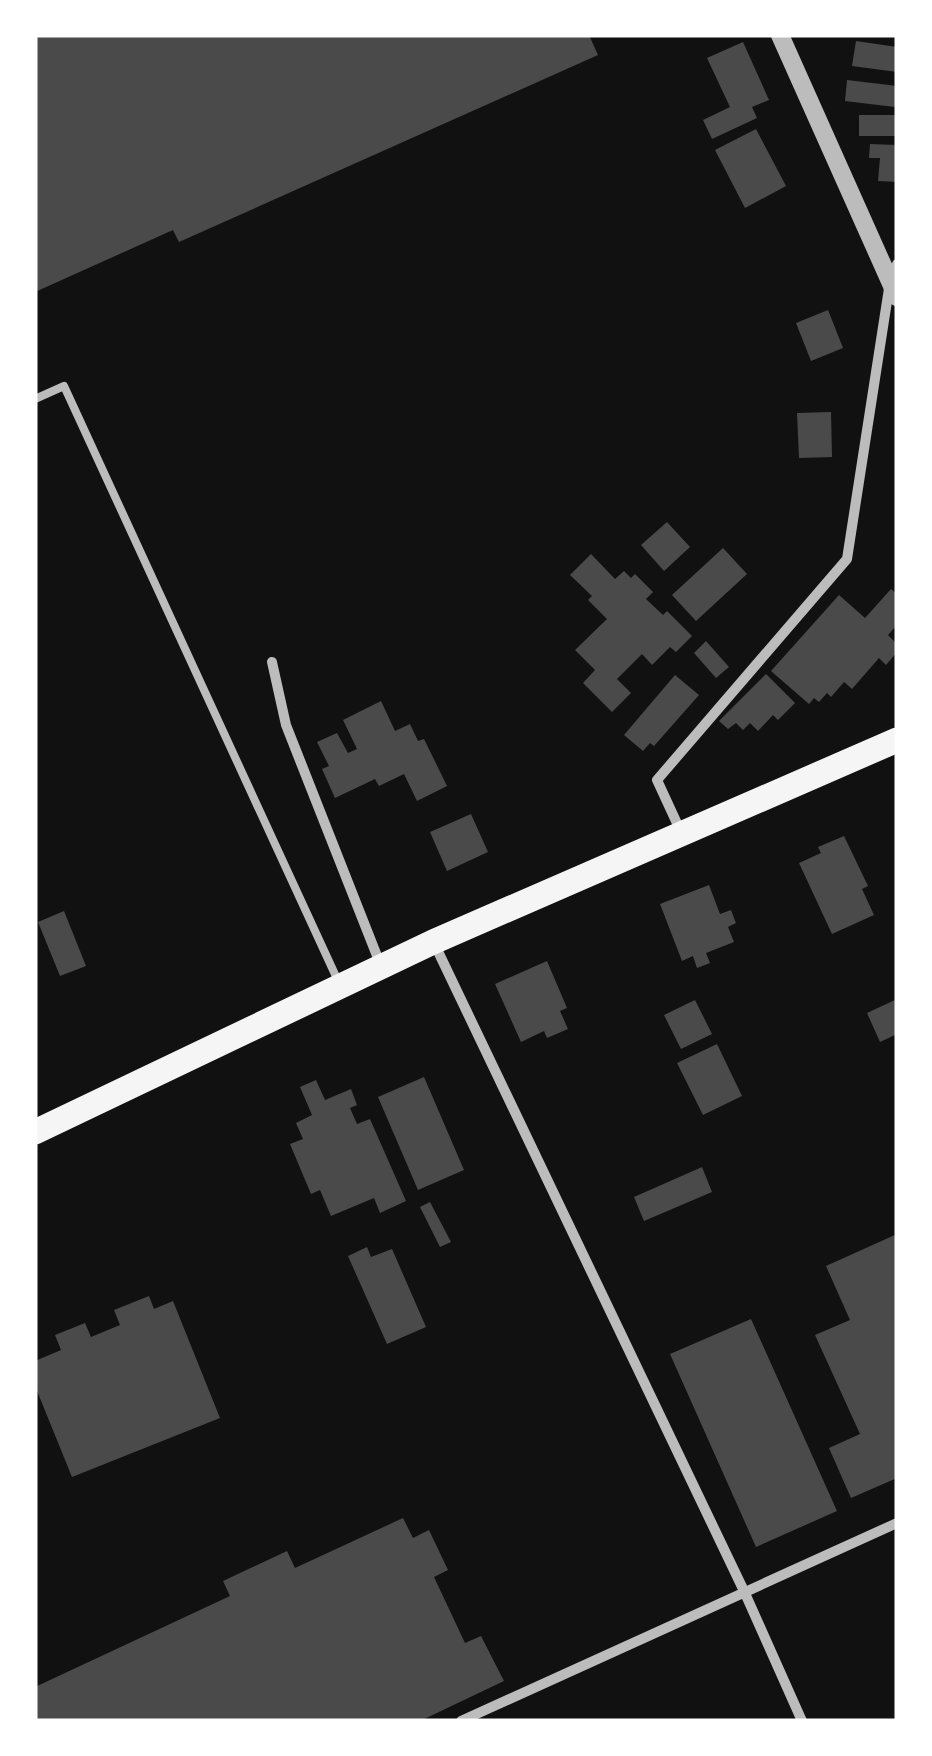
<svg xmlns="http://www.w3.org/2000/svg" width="932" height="1756" font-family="'Alegreya Sans',sans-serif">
<rect width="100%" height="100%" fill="#111"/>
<path fill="#4a4a4a" d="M35 35H589L598 55 179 242 173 230 35 292Z
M856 41 897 47V72L852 66Z
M743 42 769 100 752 107 757 118 712 139 703 120 730 107 707 58Z
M847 80 897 86 895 107 845 101Z
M859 115H897V136H859Z
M756 129 786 186 745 208 715 150Z
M870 144 897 145V182L878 181 880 158H869Z
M828 310 843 348 811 361 796 323Z
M831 412 832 457 799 458 797 413Z
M667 522 690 547 664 571 641 545Z
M723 548 747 574 696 621 672 595Z
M591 554 615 579 624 571 631 578 635 574 653 592 646 599 663 615 667 611 692 636 676 652 670 647 652 665 642 654 617 679 631 693 612 712 583 683 595 670 575 650 607 619 588 600 592 596 570 575Z
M891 589 897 594V625L888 635 897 644V652L886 665 879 658 852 689 844 682 831 697 827 693 819 702 814 698 809 704 771 671 839 595 865 618Z
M706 641 729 667 716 678 694 653Z
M766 674 795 703 778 720 773 715 758 731 750 723 743 730 736 723 728 729 719 721Z
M675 675 699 695 654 746 650 743 643 751 624 735Z
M381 701 395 731 410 724 418 741 424 739 447 786 417 801 404 774 379 786 375 779 335 798 322 769 329 766 317 742 337 733 348 753 357 749 343 720Z
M471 814 488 852 447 871 430 832Z
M844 836 868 886 862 889 874 915 832 934 799 863 821 853 818 847Z
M709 885 720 914 731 910 736 923 728 927 734 942 706 953 710 963 697 968 693 956 682 961 660 904Z
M64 911 86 966 60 976 38 922Z
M547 961 567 1008 560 1011 568 1029 547 1038 544 1031 521 1042 495 984Z
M897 999V1034L880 1042 867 1013Z
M695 1000 712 1034 681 1049 664 1015Z
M717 1044 742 1096 703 1115 677 1063Z
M424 1077 464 1170 418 1190 378 1097Z
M316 1080 325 1100 351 1089 357 1105 350 1108 357 1124 370 1119 406 1201 380 1213 374 1198 331 1216 320 1190 311 1194 290 1144 303 1139 296 1123 312 1115 300 1087Z
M702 1167 712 1192 644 1221 634 1197Z
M430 1202 451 1242 440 1247 420 1207Z
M897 1234V1478L851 1498 829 1448 860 1434 815 1335 850 1320 826 1266Z
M367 1247 371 1257 392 1249 426 1327 387 1344 348 1256Z
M149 1296 154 1309 173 1301 220 1418 72 1477 35 1386V1361L61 1350 55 1335 85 1323 91 1337 120 1325 114 1310Z
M751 1319 837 1511 756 1547 670 1354Z
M403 1518 413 1538 429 1530 448 1570 434 1577 465 1643 481 1636 504 1681 420 1721H35V1687L230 1596 223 1581 287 1551 295 1568Z"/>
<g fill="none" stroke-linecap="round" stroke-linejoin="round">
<path stroke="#bcbcbc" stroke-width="8" d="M35 399 64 386 339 983"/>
<path stroke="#bcbcbc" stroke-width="10" d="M272 662 286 725 381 966
M681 832 657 780 847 559 890 282 897 264
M434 943 744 1591 802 1721
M461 1721 897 1523"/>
<path stroke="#bcbcbc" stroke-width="18" d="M780 35 897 297"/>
<path stroke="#f5f5f5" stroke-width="25" d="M35 1132 433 942 897 740"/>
</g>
<rect width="932" height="1756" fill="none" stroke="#ffffff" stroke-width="75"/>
</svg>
